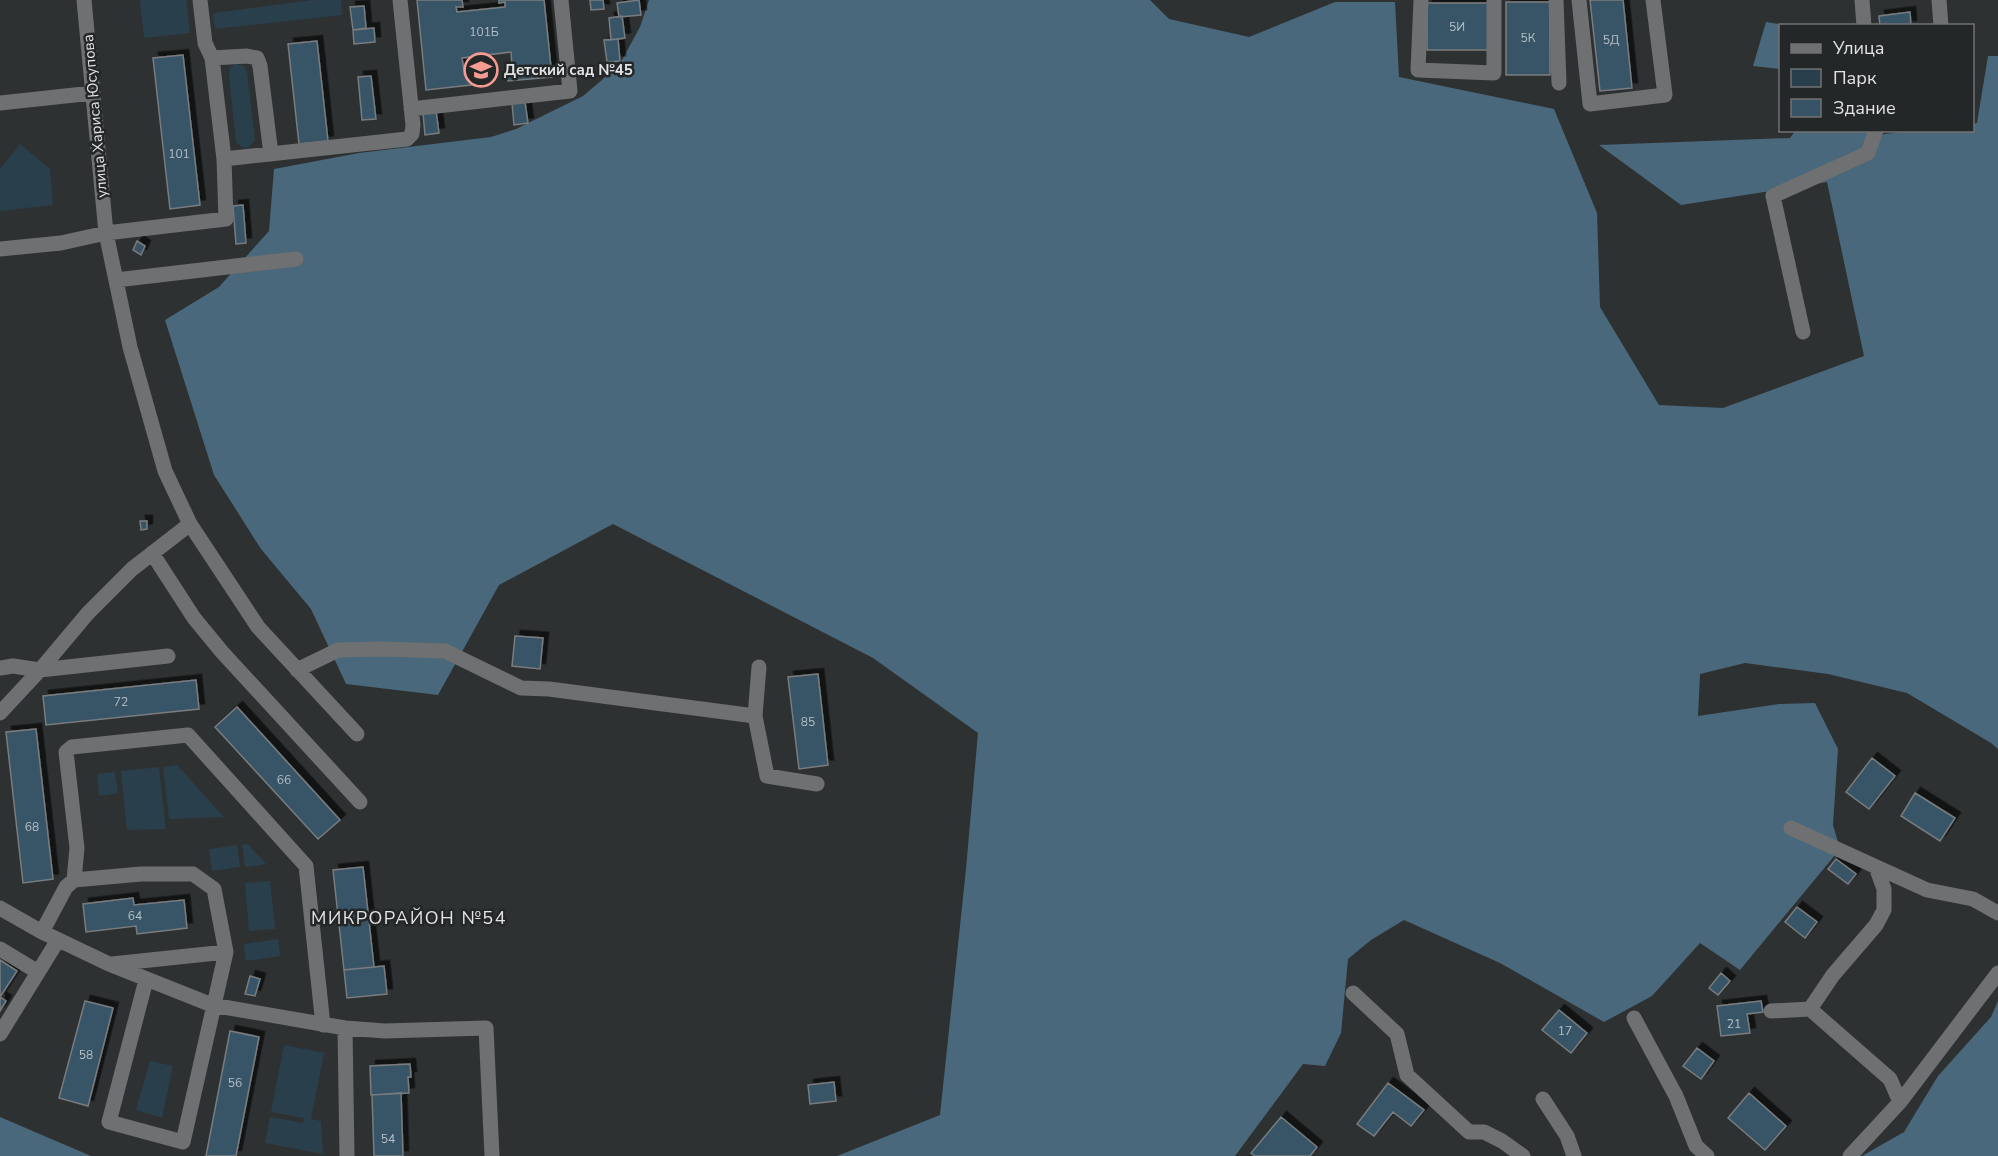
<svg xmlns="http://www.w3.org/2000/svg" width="1998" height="1156" font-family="'Nunito Sans',sans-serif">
<defs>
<filter id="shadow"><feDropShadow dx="5.5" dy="-5.5" stdDeviation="0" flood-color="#0009"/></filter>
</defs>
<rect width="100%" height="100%" fill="#2e3132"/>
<path fill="#293f4c" d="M140 0H186L190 33 144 38Z
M313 0H343L341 2 342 15 215 29 213 16 214 13Z
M235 64 244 66 247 72 255 140 249 147 243 148 236 142 229 75 230 68Z
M20 144 50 169 53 205 0 211V169Z
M177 765 224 817 169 819 163 767Z
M159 767 166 829 127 830 121 771Z
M115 772 118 793 99 796 97 774Z
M248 844 266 864 245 867 242 845Z
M237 845 240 867 212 871 209 849Z
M270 881 275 929 249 931 245 883Z
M278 939 280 956 246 961 244 944Z
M284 1045 324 1053 311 1119 321 1121 323 1154 265 1143 270 1117 303 1123 304 1118 271 1112Z
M150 1061 173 1066 162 1118 136 1110Z"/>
<path fill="#4a687b" d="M649 0H1150L1169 19 1249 37 1335 2H1395L1399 77 1554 109 1597 213 1600 307 1659 405 1723 408 1864 356 1827 182 1681 205 1599 145 1790 138 1796 130 1869 131 1870 136 1916 130H1972L1973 124 1977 123 1988 56H1998V749L1991 743 1907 693 1828 674 1745 663 1700 674 1698 716 1779 704 1815 703 1838 749 1833 825 1840 849 1740 970 1700 943 1652 996 1604 1022 1500 963 1404 920 1371 940 1348 959 1341 1033 1325 1066 1303 1064 1235 1156H837L940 1115 966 869 978 733 873 658 613 524 499 585 438 695 346 684 311 609 261 549 214 475 165 320 219 287 269 231 274 169 359 153 491 137 516 129 583 96 602 80 622 60 640 27Z
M1766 22 1784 25 1780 26V69L1753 66Z
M1998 1001V1156H1862L1904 1132 1938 1076 1991 1017Z
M0 1117 91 1156H0Z"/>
<path fill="#375467" stroke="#797c7e" stroke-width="1.5" filter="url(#shadow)" d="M417 0H462L463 7H456L457 12 505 7V2L499 3V0H544L552 77 508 81 506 65H512L511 52 462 58 464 70 469 69 471 85 426 90Z
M590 0H603L604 9 591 10Z
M639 0 641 15 619 17 617 3Z
M1590 0H1623L1632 88 1600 91Z
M1506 2H1550V75H1506Z
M1427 3H1488V50H1427Z
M364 6 366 28 353 30 350 7Z
M1910 12 1911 26H1880L1879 16Z
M622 16 625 38 611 40 609 18Z
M374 28 375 42 354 44 353 30Z
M618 39 620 61 607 62 604 40Z
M317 41 328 141 299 144 288 44Z
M183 55 200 205 170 209 153 58Z
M371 76 376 119 362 120 358 77Z
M525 102 528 123 514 125 512 103Z
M436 111 439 133 425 135 423 113Z
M243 205 246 243 236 244 233 206Z
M137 241 145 246 141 255 133 250Z
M140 521H147V529L141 530Z
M515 636 543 638 540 669 512 666Z
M818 674 828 765 799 769 788 677Z
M196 680 199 709 46 725 43 696Z
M237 707 340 820 318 839 215 727Z
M36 729 53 879 23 883 6 732Z
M1872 758 1895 776 1869 809 1846 792Z
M1915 793 1955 818 1940 841 1901 816Z
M1836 859 1856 874 1848 884 1828 869Z
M363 867 374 967 344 970 333 870Z
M133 898 134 905 184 900 187 928 137 934 136 926 86 932 83 904Z
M1797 907 1817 922 1805 938 1785 922Z
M0 960 17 971 0 997 6 1001 0 1011Z
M384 966 387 994 347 998 344 970Z
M1721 973 1730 981 1718 995 1709 988Z
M250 976 260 979 255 996 245 994Z
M85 1001 113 1008 88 1106 59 1098Z
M1761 1001 1763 1012 1747 1014 1750 1033 1721 1036 1717 1006Z
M1559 1010 1587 1033 1571 1053 1542 1030Z
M230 1031 259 1037 236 1156H206Z
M1697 1048 1714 1061 1701 1079 1683 1066Z
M410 1064 411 1077H408L409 1093 371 1095 370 1066Z
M834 1082 836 1101 810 1104 808 1085Z
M1388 1083 1424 1110 1411 1126 1393 1112 1374 1136 1357 1124Z
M401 1093 403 1156H374L372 1095Z
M1749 1093 1786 1126 1765 1150 1728 1118Z
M1281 1117 1317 1147 1310 1156H1255L1251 1153Z"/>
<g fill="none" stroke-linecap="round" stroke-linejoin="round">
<path stroke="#6e7071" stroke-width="15" d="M84 0 106 233 130 347 165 471 190 524 258 627 357 734
M1421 0 1418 70 1494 73V0
M1556 0 1559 83
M1579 0 1590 104 1665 95 1653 0
M1862 0 1864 26
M1939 0 1941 26
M212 58 247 56 257 58 260 66 271 154
M0 103 93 93
M411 109 570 91 561 0
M224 159 407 139 412 134 413 125 400 0
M0 249 61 243 106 233 226 219 224 159 212 58 205 43 200 0
M116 280 296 259
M1803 332 1773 196 1868 153 1876 130
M152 553 194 618 222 652 360 802
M759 667 755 716 767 776 817 784
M0 668 13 666 40 670 168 656
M297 670 338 650 381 649 445 651 521 688 549 689 755 716
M0 713 40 670 88 613 132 569 190 524
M1791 828 1927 890 1973 899 1998 913
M74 880 141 874H193L214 889 226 952 183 1142 109 1122 146 980
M0 908 42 932 109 964 212 1005 345 1028 385 1031 486 1028 492 1156
M42 932 66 887 74 880 77 848 66 752 72 747 188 735 306 866 323 1025
M0 949 38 972
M112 964 226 952
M1353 993 1397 1034 1407 1075 1469 1132H1484L1502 1141 1523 1156
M1810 1009 1890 1079 1900 1102
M1771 1011 1810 1009 1833 975 1876 925 1884 910V889L1876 867
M1634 1018 1676 1096 1696 1146 1707 1156
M345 1028 347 1156
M0 1034 58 940
M1543 1099 1567 1136 1574 1156
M1850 1156 1900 1102 1998 973"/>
</g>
<defs>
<symbol id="school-ring" viewBox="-11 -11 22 22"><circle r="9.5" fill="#242728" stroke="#f59c92" stroke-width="1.5"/><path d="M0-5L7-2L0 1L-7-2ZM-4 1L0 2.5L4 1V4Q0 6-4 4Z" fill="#f59c92"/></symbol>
</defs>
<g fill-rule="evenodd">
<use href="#school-ring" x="462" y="51" width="38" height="38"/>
</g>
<g text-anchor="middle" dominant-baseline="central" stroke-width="5" stroke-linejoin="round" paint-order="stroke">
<g font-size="12" fill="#b6bfc5">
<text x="1457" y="27">5И</text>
<text x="484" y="32">101Б</text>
<text x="1528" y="38">5К</text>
<text x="1611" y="40">5Д</text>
<text x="179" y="154">101</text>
<text x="121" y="702">72</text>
<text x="808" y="722">85</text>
<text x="284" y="780">66</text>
<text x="32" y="827">68</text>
<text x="135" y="916">64</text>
<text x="1734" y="1024">21</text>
<text x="1565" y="1031">17</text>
<text x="86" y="1055">58</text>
<text x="235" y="1083">56</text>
<text x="388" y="1139">54</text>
</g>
<g font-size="15" font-weight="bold" fill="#e1e3e4" stroke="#242728" text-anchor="start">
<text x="504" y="70">Детский сад №45</text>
</g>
<g font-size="15" fill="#e1e3e4" stroke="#242728">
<text transform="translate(95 116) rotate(-95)">улица Хариса Юсупова</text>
</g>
<g font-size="18" letter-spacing="1.5" fill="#e1e3e4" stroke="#242728">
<text x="409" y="918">МИКРОРАЙОН №54</text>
</g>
</g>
<rect x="1779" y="24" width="195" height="108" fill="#242728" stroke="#707273" stroke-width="1.5"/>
<rect x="1791" y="44" width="30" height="9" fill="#6e7071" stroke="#707273" stroke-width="1.5"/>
<text x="1833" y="54" font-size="18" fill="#e1e3e4">Улица</text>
<rect x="1791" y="69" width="30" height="18" fill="#293f4c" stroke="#707273" stroke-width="1.5"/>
<text x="1833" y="84" font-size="18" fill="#e1e3e4">Парк</text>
<rect x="1791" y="99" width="30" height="18" fill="#375467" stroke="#707273" stroke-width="1.5"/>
<text x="1833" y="114" font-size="18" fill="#e1e3e4">Здание</text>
</svg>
